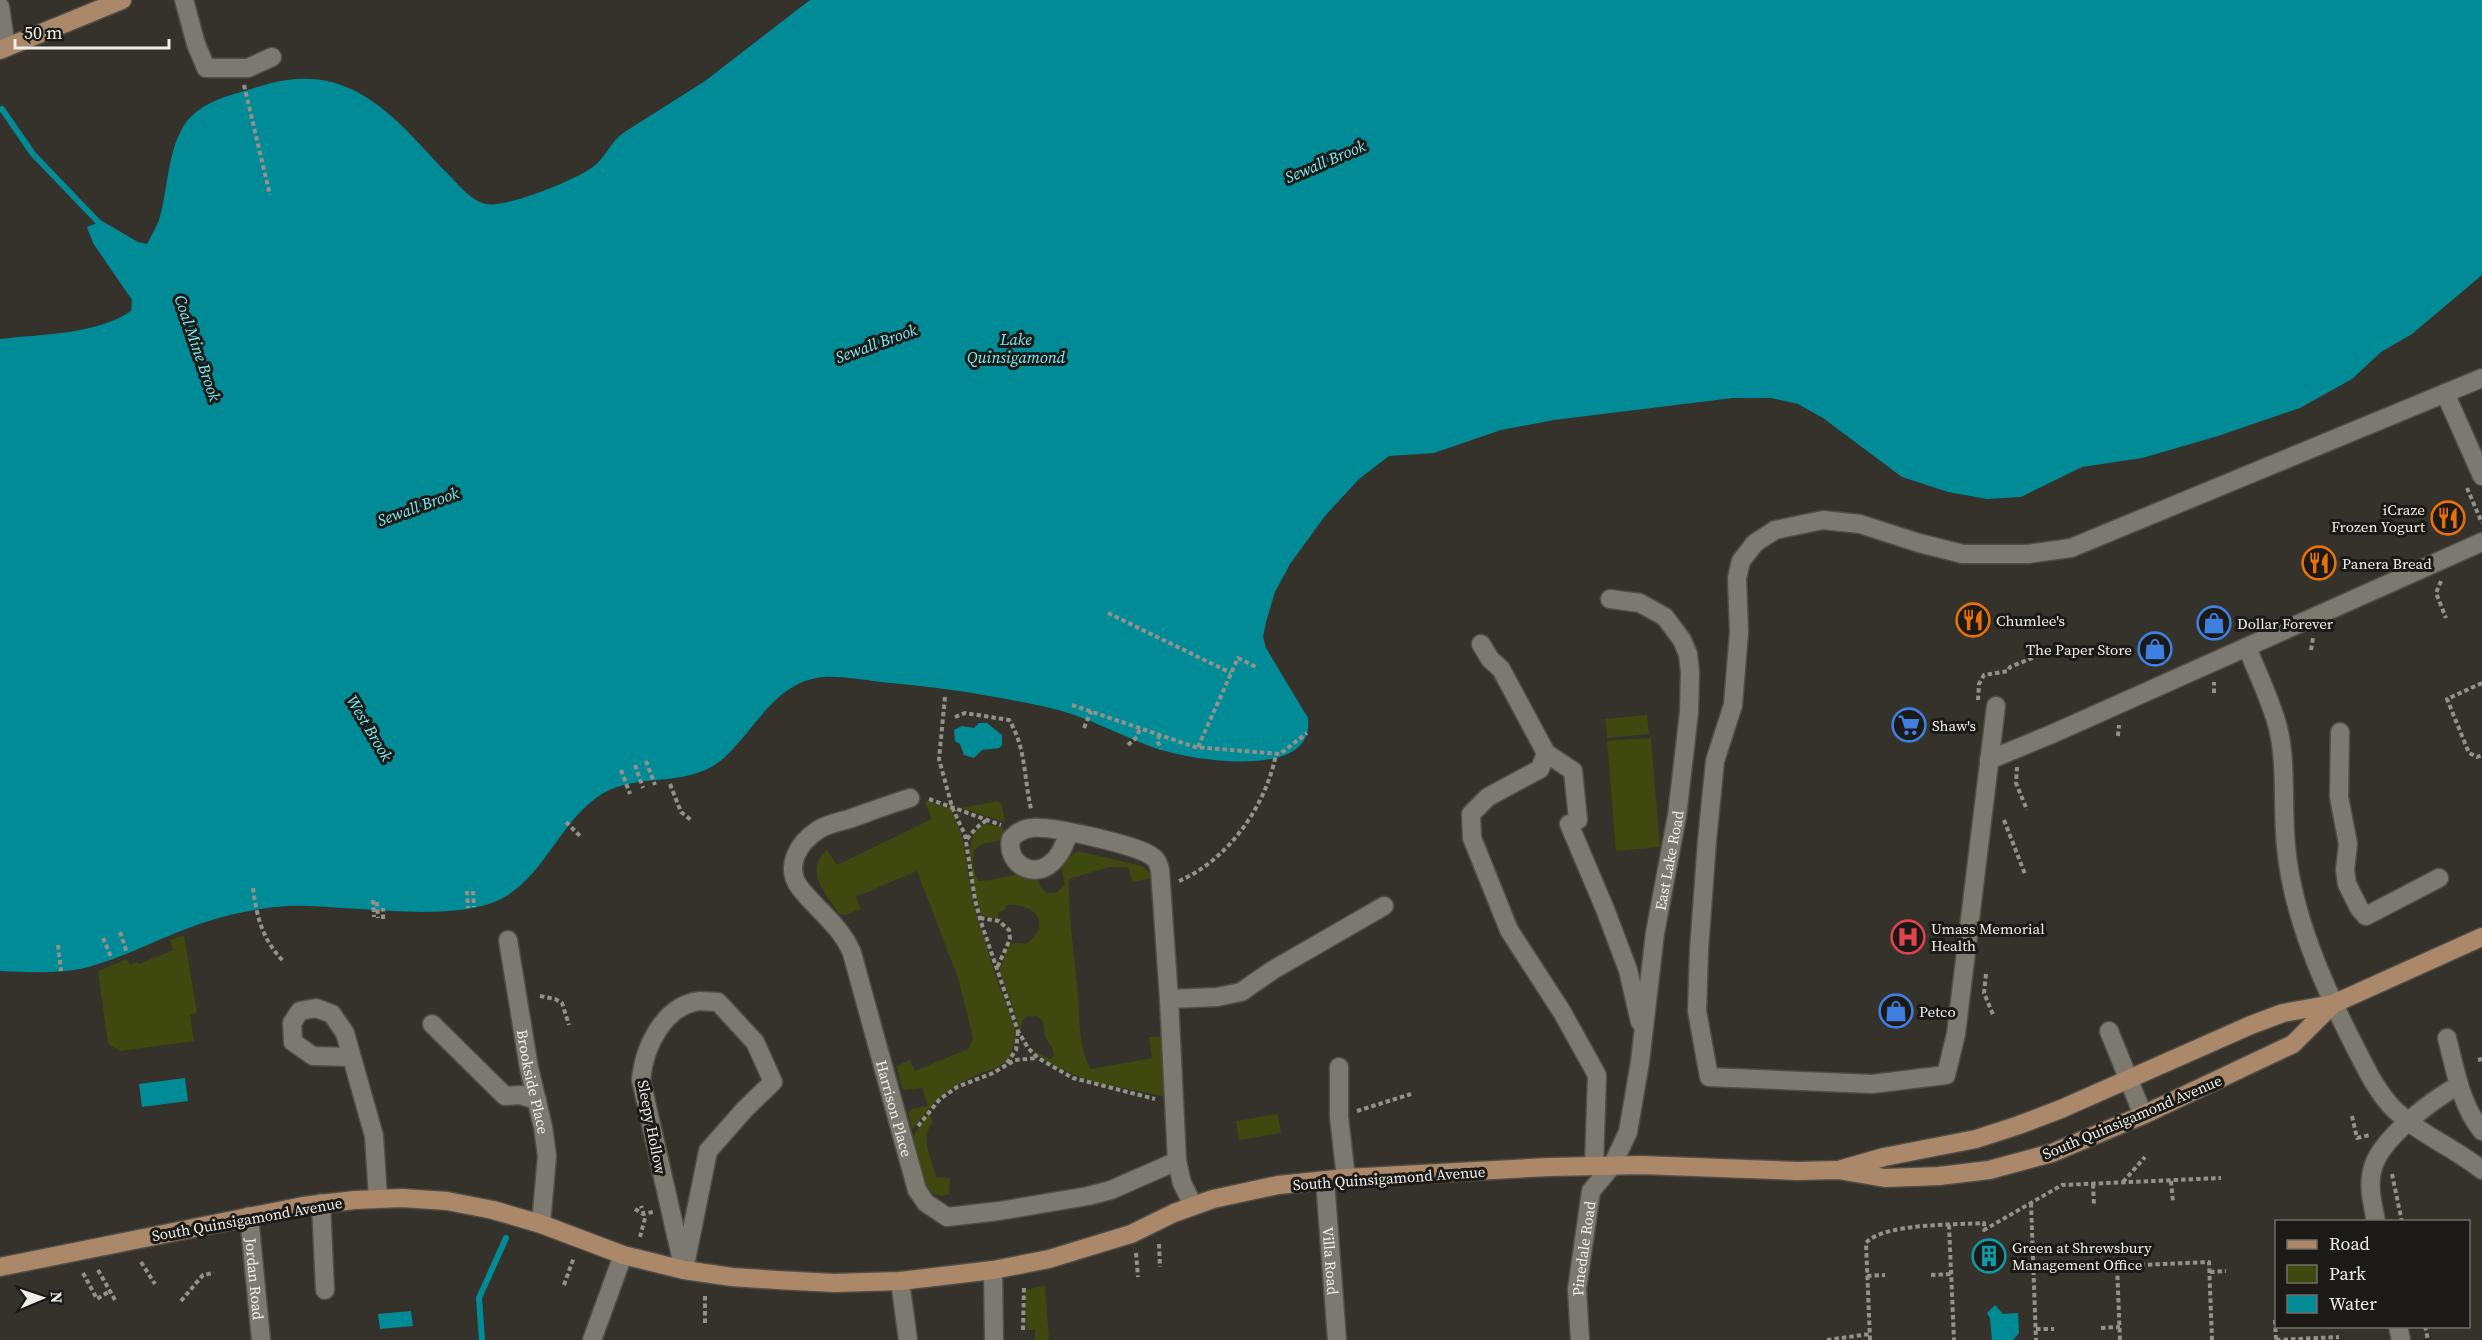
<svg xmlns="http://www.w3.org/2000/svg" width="2482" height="1340" font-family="'Source Serif 4',serif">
<rect width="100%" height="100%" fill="#34322a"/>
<path fill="#3e480f" d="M1647 715 1649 734 1607 738 1605 719Z
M1651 738 1660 847 1616 851 1607 741Z
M927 801 951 809 962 835 973 903 997 980 1015 1026 1016 1036 1010 1058 997 1068 976 1075 951 1088 934 1103 912 1129 908 1112 912 1109 928 1106 922 1088 903 1090 896 1066 910 1060 915 1071 968 1049 973 1038 958 978 917 871 856 897 861 909 845 915 839 914C826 893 803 871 827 850L837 865 932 819 925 803Z
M998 801 1002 805 1005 822 961 808Z
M986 824 1000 826 1007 833 1001 840 982 844 974 850C973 862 972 870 979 881L990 880 1018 874 1028 879 1038 880 1040 886 1047 893H1056L1065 885 1062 871 1064 860 1078 851 1142 866 1151 874 1152 878 1132 882 1128 867H1109L1069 879C1068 918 1075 956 1078 996 1080 1019 1078 1049 1091 1069L1152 1058 1149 1037H1167V1097C1124 1087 1068 1083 1034 1051L1050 1059 1054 1056 1053 1049 1045 1037 1043 1021 1037 1016H1028L1022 1021 1021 1031 999 969C1010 953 1001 939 1026 944 1053 924 1035 903 1007 905L1004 910 998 913V919L981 915C975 892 957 833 986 824Z
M184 935 197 1013 190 1015 194 1041 120 1051 108 1044 98 971 127 959 130 965 137 962 139 964 173 950 170 940Z
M929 1114 933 1122C919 1139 932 1158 936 1177L950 1178 949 1194C922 1207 917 1153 913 1136Z
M1278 1114 1281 1133 1239 1140 1236 1121Z
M1045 1285 1049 1340H1035V1330H1026V1290Z"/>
<path fill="#008b96" d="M810 0H2482V275L2412 334 2381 352 2352 379 2300 408 2218 436 2142 458 2082 467 2021 497 1987 499 1948 492 1902 477 1823 418 1798 404 1771 398H1733L1554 420 1501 430 1434 453 1389 456 1359 479 1325 516 1290 564 1275 592 1266 622 1263 637 1266 648 1308 718C1316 782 1190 760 1155 748 1118 735 1085 715 1046 707 992 695 937 687 881 682 863 680 842 676 824 677 773 681 754 734 719 762 683 789 631 771 596 798 559 825 543 876 503 898 453 925 345 904 287 906 260 908 234 913 209 921 165 934 125 959 80 969 54 974 26 972 0 971V339C41 334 96 335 131 311L132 300 93 243 87 227 102 221 138 242 147 244C151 236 156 228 159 220 168 191 167 154 183 127 197 104 223 97 248 90 263 85 280 80 297 79 366 75 405 130 448 174 459 185 472 202 487 204 507 208 577 179 593 167 605 158 610 143 623 133L705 81Z
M979 723H987L1002 735V745L999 748 982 750 974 758 964 755 960 744 955 741 954 730 962 726 974 728Z
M185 1078 188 1101 142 1107 139 1084Z
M1995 1305 2003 1314 2018 1313 2019 1333 2013 1340H1992L1990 1318 1987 1313Z
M411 1311 413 1326 380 1329 378 1314Z"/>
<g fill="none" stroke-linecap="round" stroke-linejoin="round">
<path stroke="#008b96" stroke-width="6" d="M2 109 33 154 104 228
M482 1340 479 1298 506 1238"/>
<defs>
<g id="minor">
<path d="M184 0 196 44 206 68H248L272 57"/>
<path d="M0 7 6 47"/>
<path d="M2445 393 2482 476"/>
<path d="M1481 644 1490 659 1501 669 1546 753 1540 769 1488 797 1471 814 1472 838 1509 930 1562 1012 1597 1075 1594 1166"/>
<path d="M2247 647C2257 673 2271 700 2278 728 2287 763 2282 809 2286 846 2292 916 2325 989 2357 1051 2367 1070 2375 1088 2390 1105 2416 1133 2452 1146 2482 1170"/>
<path d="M1996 706 1956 1034 1946 1075 1872 1084 1709 1077 1697 1011 1699 950 1707 841 1715 761 1733 705 1739 632 1737 578 1741 561 1755 543 1775 530 1823 520 1860 524 1919 543 1963 554H2028L2071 548 2482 378"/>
<path d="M2340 732 2339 797 2348 844 2345 870 2347 884 2359 908 2366 916 2439 878"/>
<path d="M1546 753 1573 771 1578 820"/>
<path d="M1989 760 2052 734 2482 542"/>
<path id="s1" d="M910 798C890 804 869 812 849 819 839 822 827 824 818 830 798 843 784 867 800 888 818 911 841 926 852 953L917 1190 926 1203 947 1217 999 1211 1088 1196 1111 1190 1177 1161"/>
<path d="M1569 824 1605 909 1628 970 1640 1022"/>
<path d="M1069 833C1064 845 1060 857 1049 865 1030 878 1006 862 1011 839 1016 833 1023 829 1031 828 1050 825 1134 845 1150 855 1157 859 1158 863 1160 870L1169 999"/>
<path id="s2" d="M508 940 529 1068 543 1127 547 1156 541 1224"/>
<path d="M700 1001 718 1002 755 1042 773 1082 745 1109 708 1151 684 1270 641 1080C644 1047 664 1005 700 1001Z"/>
<path d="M432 1024 505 1096 520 1095 537 1100"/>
<path d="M2109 1031 2143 1115"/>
<path d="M2447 1038C2455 1069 2461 1106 2482 1131"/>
<path d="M351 1057 313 1056 293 1042 292 1023 300 1011 316 1008 332 1014 345 1033 374 1136 378 1198"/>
<path d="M1339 1067V1117L1346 1178"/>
<path id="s3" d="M1325 1180 1337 1340"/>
<path d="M321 1203 325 1290"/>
<path d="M1193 1205 1182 1183 1177 1161 1169 999 1217 997 1241 992 1273 970 1384 906"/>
<path id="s4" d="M249 1216 261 1340"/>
<path d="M2376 1222C2373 1205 2368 1188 2372 1171 2378 1140 2432 1100 2459 1085"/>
<path d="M993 1270 994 1340"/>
<path d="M900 1281 908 1340"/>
<path d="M2398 1326 2401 1340"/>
<path d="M592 1340 623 1255"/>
<path id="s5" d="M1580 1340 1577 1289 1591 1191 1612 1166 1628 1132 1640 1062 1655 933 1677 816 1689 712 1690 672 1688 654 1682 640 1665 617 1640 603 1610 599"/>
</g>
<path id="major" d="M0 50 122 0
M1842 1169 1884 1157 1976 1139 2019 1125 2061 1109 2251 1025 2283 1013 2333 1004 2482 937
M0 1267 303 1206 355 1200 402 1198 447 1201 493 1210 541 1224 623 1255 684 1270 732 1277 777 1280 834 1283 900 1281 993 1270 1049 1259 1131 1234 1174 1213 1213 1199 1278 1185 1346 1178 1549 1167 1641 1165 1797 1171 1838 1170 1885 1178 1939 1176 1989 1170 2052 1153 2143 1115 2293 1044 2333 1004"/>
</defs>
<use href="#minor" stroke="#4f4d46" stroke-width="21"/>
<use href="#major" stroke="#4f4d46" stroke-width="21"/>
<path stroke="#93918b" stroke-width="4" stroke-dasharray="4.5 3" stroke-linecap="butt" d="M244 85 270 195
M2467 488 2482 523
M2441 581 2436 593 2446 618
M1108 613 1231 673
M2311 650 2313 638
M2482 683 2447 699 2469 753 2477 757 2482 755
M2214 693V682
M945 697 939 759 952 807 965 835 975 900 981 922 1018 1031 1028 1048 1038 1058 1073 1078 1155 1099
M1978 700 1979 684 1984 675 2008 671 2010 667 2042 654
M1072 705 1195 747 1280 754 1307 733
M955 717 965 713 1009 720C1026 747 1024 779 1031 809
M1084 728 1091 711
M1160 735 1157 740 1161 749
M2118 736 2119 725
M1128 745 1137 737 1140 728
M1198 747 1238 658 1256 667
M646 761 655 785
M635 765 643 788
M2017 767 2016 783 2027 810
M621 770 630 794
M670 784 681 812 691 820
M929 799 1001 825
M2004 820 2025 874
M566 822 580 836
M967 839 976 828 987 820
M1179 881C1228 860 1266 806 1276 754
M253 888C257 918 262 939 284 962
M467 891 468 908
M473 891 474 907
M373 900 374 917
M377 902 378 918
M980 918 999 921 1009 930 1010 939 997 968
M383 919V908
M120 932 127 953
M103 938 112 959
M58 945 61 971
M1986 974 1984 993 1994 1017
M540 996 555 999 562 1003 569 1025
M2478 1060 2482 1059
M1007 1063 1016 1050 1018 1032
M1357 1111 1411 1094
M2352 1116 2357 1138 2370 1135
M918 1126 940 1099 957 1087 993 1073 1015 1060 1037 1058
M2392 1174 2402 1222
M2171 1181 2173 1202
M2123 1182 2145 1157
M2093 1184 2094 1206
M2031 1203 2036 1340
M635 1209 643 1214 653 1212
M1949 1225 1954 1340
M640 1237 645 1218 641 1206
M1159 1244 1160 1267
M2033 1252 2049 1251
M1136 1253 1138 1277
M141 1262 155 1284
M98 1270 115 1300
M2210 1272 2226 1271
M83 1273 97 1299 110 1291
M1931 1275 1951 1274
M1867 1276 1885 1275
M564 1285 574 1257
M705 1296V1326
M181 1301 203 1275 214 1273
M2275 1320 2276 1340
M2425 1326 2428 1340
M2101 1328 2120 1327
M2036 1329H2054
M1023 1330 1024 1287
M1827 1340 1870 1334
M1870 1340 1866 1243C1883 1223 1956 1225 1984 1223V1230L2062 1185 2221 1178
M2120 1340 2117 1266 2209 1262 2212 1340
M2276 1340 2339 1337"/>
<use href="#minor" stroke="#7c7a70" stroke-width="18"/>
<use href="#major" stroke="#ab8869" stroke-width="18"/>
</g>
<defs>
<symbol id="restaurant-ring" viewBox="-11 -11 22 22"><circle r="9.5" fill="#1b1a16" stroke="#e8710a" stroke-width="1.5"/><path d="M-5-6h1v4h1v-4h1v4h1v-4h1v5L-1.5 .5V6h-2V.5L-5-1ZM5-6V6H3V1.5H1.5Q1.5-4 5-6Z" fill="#e8710a"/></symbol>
<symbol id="shop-ring" viewBox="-11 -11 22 22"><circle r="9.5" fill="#1b1a16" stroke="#3f7fe0" stroke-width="1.5"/><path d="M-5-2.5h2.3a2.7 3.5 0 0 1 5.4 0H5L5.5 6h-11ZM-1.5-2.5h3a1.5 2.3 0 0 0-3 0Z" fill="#3f7fe0"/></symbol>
<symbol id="supermarket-ring" viewBox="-11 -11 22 22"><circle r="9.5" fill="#1b1a16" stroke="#3f7fe0" stroke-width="1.5"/><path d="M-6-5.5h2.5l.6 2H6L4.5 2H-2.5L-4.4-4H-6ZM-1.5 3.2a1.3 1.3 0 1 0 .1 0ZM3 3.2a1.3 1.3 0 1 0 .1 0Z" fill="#3f7fe0"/></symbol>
<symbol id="hospital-ring" viewBox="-11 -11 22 22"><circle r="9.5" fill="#1b1a16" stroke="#e0444e" stroke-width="1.5"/><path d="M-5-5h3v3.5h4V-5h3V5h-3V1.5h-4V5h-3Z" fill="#e0444e"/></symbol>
<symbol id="building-ring" viewBox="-11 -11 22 22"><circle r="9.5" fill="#1b1a16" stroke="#0f9aa8" stroke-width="1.5"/><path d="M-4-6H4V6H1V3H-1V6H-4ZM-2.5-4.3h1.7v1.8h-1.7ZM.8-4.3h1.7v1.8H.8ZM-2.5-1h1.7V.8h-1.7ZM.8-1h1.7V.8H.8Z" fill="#0f9aa8"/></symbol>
</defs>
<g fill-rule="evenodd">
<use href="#restaurant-ring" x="2429" y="499" width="38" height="38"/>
<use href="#restaurant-ring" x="2300" y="544" width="38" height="38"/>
<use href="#restaurant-ring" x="1954" y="601" width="38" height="38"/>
<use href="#shop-ring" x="2195" y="604" width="38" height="38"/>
<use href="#shop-ring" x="2136" y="630" width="38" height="38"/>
<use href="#supermarket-ring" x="1890" y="706" width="38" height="38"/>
<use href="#hospital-ring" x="1889" y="918" width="38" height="38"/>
<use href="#shop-ring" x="1877" y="992" width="38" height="38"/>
<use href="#building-ring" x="1970" y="1237" width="38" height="38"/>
</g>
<g text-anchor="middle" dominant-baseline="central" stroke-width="6" stroke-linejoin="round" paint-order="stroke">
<g font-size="15" fill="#efeee9" stroke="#1b1a16" text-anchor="start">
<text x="2425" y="509" text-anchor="end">iCraze<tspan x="2425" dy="17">Frozen Yogurt</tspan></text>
<text x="2342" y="563">Panera Bread</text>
<text x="1996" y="620">Chumlee's</text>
<text x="2237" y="623">Dollar Forever</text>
<text x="2132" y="649" text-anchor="end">The Paper Store</text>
<text x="1932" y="725">Shaw's</text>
<text x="1931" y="928">Umass Memorial<tspan x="1931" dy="17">Health</tspan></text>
<text x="1919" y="1011">Petco</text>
<text x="2012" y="1247">Green at Shrewsbury<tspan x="2012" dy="17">Management Office</tspan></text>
</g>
<g font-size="15" fill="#efeee9" stroke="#1b1a16">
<text stroke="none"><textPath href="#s5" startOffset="495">East Lake Road</textPath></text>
<text stroke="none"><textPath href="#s2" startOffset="144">Brookside Place</textPath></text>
<text stroke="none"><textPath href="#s1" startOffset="411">Harrison Place</textPath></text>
<text transform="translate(2132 1117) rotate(-23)">South Quinsigamond Avenue</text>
<text transform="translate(652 1127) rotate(79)">Sleepy Hollow</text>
<text transform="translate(1389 1178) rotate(-4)">South Quinsigamond Avenue</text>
<text transform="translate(247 1219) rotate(-10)">South Quinsigamond Avenue</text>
<text stroke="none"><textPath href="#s5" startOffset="92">Pinedale Road</textPath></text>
<text stroke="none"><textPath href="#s3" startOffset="81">Villa Road</textPath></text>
<text stroke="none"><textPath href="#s4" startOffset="63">Jordan Road</textPath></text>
</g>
<g font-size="16" font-style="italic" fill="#7decf8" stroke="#1b1a16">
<text transform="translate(1325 161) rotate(-23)">Sewall Brook</text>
<text x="1016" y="339">Lake<tspan x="1016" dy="18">Quinsigamond</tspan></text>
<text transform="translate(876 343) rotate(-20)">Sewall Brook</text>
<text transform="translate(198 348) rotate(71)">Coal Mine Brook</text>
<text transform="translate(418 506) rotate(-20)">Sewall Brook</text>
<text transform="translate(370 728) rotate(59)">West Brook</text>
</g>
</g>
<rect x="2275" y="1220" width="195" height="108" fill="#1b1a16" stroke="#706f6a" stroke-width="1.5"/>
<rect x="2287" y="1240" width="30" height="9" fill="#ab8869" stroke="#706f6a" stroke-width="1.5"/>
<text x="2329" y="1250" font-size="18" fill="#efeee9">Road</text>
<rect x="2287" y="1265" width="30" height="18" fill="#3e480f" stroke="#706f6a" stroke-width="1.5"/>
<text x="2329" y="1280" font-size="18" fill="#efeee9">Park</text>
<rect x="2287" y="1295" width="30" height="18" fill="#008b96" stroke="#706f6a" stroke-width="1.5"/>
<text x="2329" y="1310" font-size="18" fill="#efeee9">Water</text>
<g transform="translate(42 1298) rotate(88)" stroke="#1b1a16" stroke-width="4.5" paint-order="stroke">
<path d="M0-4.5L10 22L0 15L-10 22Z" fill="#efeee9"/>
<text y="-9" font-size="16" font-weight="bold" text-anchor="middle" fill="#efeee9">N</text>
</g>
<path d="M15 39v9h154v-9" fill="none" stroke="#efeee9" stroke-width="3"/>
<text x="24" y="39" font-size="18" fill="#efeee9" stroke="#1b1a16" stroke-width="4.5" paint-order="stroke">50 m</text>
</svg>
